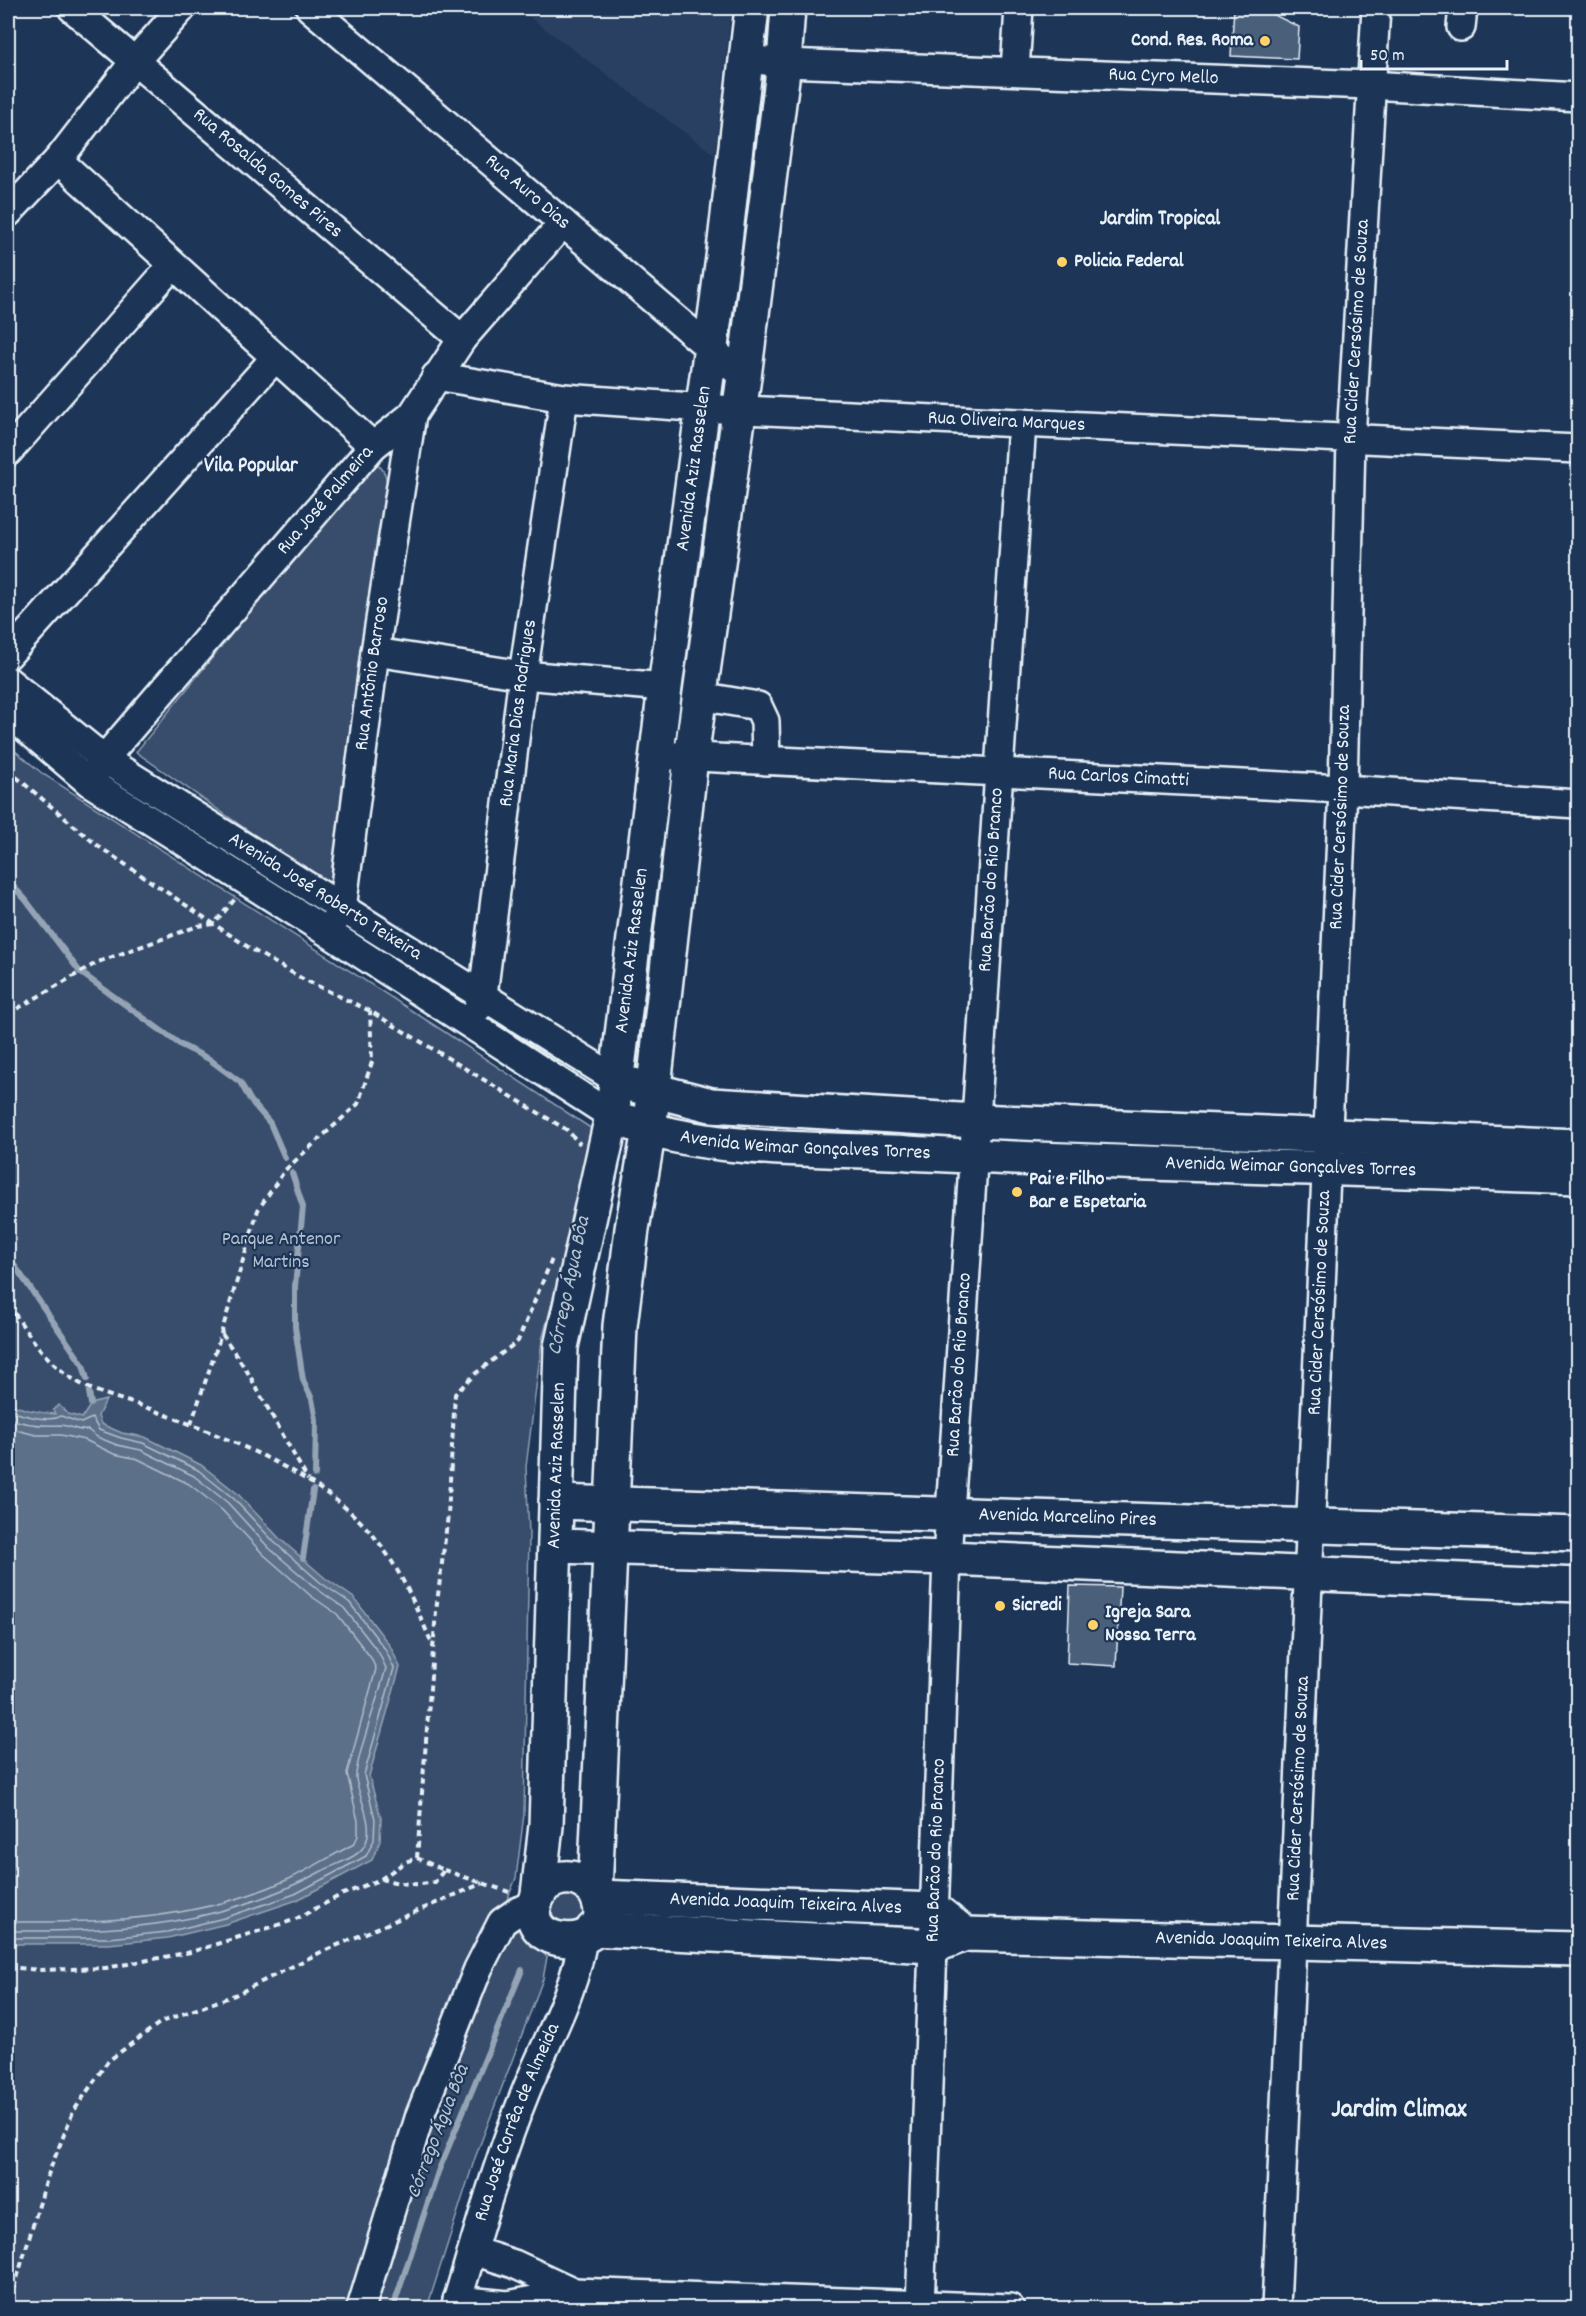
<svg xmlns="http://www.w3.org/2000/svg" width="1586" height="2316" font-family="Dekko,sans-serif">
<rect width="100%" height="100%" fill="#1d3557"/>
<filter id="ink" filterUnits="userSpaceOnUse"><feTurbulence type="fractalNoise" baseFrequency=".0167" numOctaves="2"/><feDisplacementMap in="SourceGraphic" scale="12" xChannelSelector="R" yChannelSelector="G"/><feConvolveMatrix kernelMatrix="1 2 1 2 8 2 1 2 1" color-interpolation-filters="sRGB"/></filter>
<g filter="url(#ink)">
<path fill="#2a4162" d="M517 8H731L715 155Z"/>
<path fill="#374d6c" stroke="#909fb2" stroke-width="1.5" d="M375 463C388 470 387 483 387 496L334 891 136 752 356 480Z
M8 745 43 774 434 1025 592 1129 588 1169 542 1340 526 1467 529 1533 524 1814 516 1878 499 1919 502 1931H513L521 1921 534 1944 547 1957 543 1979 475 2158 427 2308H8Z
M567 1889 588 1907 581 1923 563 1926C552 1917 550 1913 552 1899Z"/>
<path fill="#5d7089" stroke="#95a4b5" stroke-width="1.5" d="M106 1400 98 1416 101 1424 122 1433 145 1437 201 1465 237 1493 279 1538 325 1578 354 1598 390 1646 400 1667 369 1776 381 1818 380 1841 372 1860 297 1900 226 1924 168 1938 109 1944H8V1403C20 1409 41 1413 55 1414L53 1410 59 1405 68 1414 82 1418 91 1404Z"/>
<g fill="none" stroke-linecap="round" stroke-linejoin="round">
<path stroke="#b0bdcc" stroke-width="1.5" d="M8 1410C21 1415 49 1423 61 1416L81 1423 92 1418 99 1430 121 1438 143 1443 198 1470 233 1498 274 1542 321 1583 349 1602 385 1649 394 1668 364 1775 375 1819 374 1840 366 1856 295 1894 224 1918 167 1932 109 1938H8
M8 1418C25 1425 42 1426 60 1425 70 1425 78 1432 88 1430L97 1437 117 1445 141 1450 194 1476 228 1503 269 1548 317 1589 344 1608 379 1653 386 1668C381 1689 354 1763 356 1779 359 1799 378 1830 362 1849 354 1859 333 1865 322 1871 220 1926 121 1932 8 1931
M8 1428 36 1435H61L85 1440 114 1454 138 1459 189 1484 222 1510 263 1554 311 1596 337 1614 371 1658 376 1669 347 1773 358 1821V1836L354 1844C333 1855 311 1868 289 1879 201 1920 103 1923 8 1922"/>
<path stroke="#95a4b5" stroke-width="6" d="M8 881 25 899 80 972 181 1045 209 1059 240 1082 251 1101 270 1123 285 1158
M292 1173 303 1207 295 1286V1327L303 1380 312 1399 316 1421 315 1475
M8 1256 83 1365 87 1379
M89 1392 91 1404
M303 1558 313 1490
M393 2308 438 2172 522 1970"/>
</g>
<path fill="#495e7a" stroke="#e8f1f8" stroke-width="1.5" d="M1234 8H1260L1299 27 1297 59 1231 56Z
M1070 1586 1120 1587 1116 1666 1067 1663Z"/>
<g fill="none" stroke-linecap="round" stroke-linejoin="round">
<defs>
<g id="minor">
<path id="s1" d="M72 8 462 339"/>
<path id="s2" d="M310 8 744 377"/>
<path d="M1461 27 1463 8"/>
<path id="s3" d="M747 59 784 63 1370 85 1578 97"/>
<path d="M1015 70 1019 8"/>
<path d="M58 160 373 446"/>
<path d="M8 213 58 160 134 62 182 8"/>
<path id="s4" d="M436 376 564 398 721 409 1578 449"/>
<path d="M8 452 172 266"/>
<path d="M375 652 523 675 665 687"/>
<path d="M8 655 275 358"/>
<path id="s5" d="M8 681 104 759 617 1080"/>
<path d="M700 696 758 706 765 721 766 761"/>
<path d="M8 713 89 782 327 932 612 1116"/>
<path id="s6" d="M657 755 1343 789 1578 804"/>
<path id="s7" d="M89 782 104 759 373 446 412 415 462 339 563 223"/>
<path id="s8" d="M333 923 342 909 375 652 412 415"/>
<path id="s9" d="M478 1008 483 995 523 675 564 398"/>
<path d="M473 2251 514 2264 574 2292"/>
<path d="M457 2300 508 2305 574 2292 1010 2308"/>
<path d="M361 2308 420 2115 478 1969 502 1922 518 1911 535 1905"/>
<path id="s10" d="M455 2308C477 2236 497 2162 526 2091 546 2041 575 1992 583 1938"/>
<path id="s11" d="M920 2308 947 1558 1022 423"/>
<path id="s12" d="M1276 2308 1343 789 1351 439 1376 8"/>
</g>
<g id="major">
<path d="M633 1085 711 1105 976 1121 1578 1146"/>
<path id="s13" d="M628 1122C709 1153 821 1148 908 1153 1131 1165 1355 1168 1578 1177"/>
<path id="s14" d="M556 1502 1578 1534"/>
<path d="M556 1546 947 1558 1578 1585"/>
<path d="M595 1892C580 1876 564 1873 545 1885 494 1952 630 1961 595 1892L620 1326 632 1229 649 1130 691 758 744 377 784 63 788 8"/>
<path id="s15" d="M538 1894 546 1826 561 1347 612 1116 665 687 724 250 752 8"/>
<path id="s16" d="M598 1897 935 1910 965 1934"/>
<path id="s17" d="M593 1929 934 1946 965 1934 1578 1949"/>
</g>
</defs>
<use href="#minor" stroke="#e8f1f8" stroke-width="32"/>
<use href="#major" stroke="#e8f1f8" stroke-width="38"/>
<path stroke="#e8f1f8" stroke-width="4" stroke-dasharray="6 4.5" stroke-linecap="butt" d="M8 770 98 846 251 949 303 979 370 1011 567 1130 580 1144
M8 1014 98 962 198 926 214 924 235 899
M8 1304C30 1335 42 1359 76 1381 96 1394 130 1401 153 1410 225 1437 321 1474 372 1534 400 1567 416 1607 433 1646
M222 1334 247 1371 308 1480
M191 1424 218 1344 258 1210 285 1170 358 1104 372 1062 370 1011
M417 1858 436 1611 448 1515 455 1394 476 1373 518 1341 552 1259
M444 1870 509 1892
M8 1967 39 1970 106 1968 191 1952 294 1920 341 1895 381 1879 405 1862 417 1858 444 1870 435 1882C416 1886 400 1884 381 1879
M8 2308 49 2172 73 2112 108 2061 161 2022 235 1995 319 1953 483 1883"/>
<use href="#minor" stroke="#1d3557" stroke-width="27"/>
<use href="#major" stroke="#1d3557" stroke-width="33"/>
</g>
</g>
<g fill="#ffd166" stroke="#1d3557" stroke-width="2">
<circle cx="1265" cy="41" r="6"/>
<circle cx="1062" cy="262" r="6"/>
<circle cx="1017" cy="1192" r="6"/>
<circle cx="1000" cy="1606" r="6"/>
<circle cx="1093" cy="1625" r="6"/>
</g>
<g text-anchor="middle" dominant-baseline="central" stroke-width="4.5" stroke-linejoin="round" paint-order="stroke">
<g font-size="20" font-weight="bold" fill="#e8f1f8" stroke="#1d3557" text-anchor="start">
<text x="1253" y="41" text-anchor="end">Cond. Res. Roma</text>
<text x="1074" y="262">Policia Federal</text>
<text x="1029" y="1180">Pai e Filho<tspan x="1029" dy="23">Bar e Espetaria</tspan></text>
<text x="1012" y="1606">Sicredi</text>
<text x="1105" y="1613">Igreja Sara<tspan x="1105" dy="23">Nossa Terra</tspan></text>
</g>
<g font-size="20" fill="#e8f1f8" stroke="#1d3557">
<text stroke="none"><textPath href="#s3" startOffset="417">Rua Cyro Mello</textPath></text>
<text stroke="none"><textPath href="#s1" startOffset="256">Rua Rosalda Gomes Pires</textPath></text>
<text stroke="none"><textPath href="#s2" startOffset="285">Rua Auro Dias</textPath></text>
<text stroke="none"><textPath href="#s12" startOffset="1978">Rua Cider Cersósimo de Souza</textPath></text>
<text stroke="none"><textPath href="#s4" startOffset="573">Rua Oliveira Marques</textPath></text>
<text stroke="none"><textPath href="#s15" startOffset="1437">Avenida Aziz Rasselen</textPath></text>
<text stroke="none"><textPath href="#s7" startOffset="368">Rua José Palmeira</textPath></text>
<text stroke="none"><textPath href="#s8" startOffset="254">Rua Antônio Barroso</textPath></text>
<text stroke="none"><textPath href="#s9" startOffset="298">Rua Maria Dias Rodrigues</textPath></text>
<text stroke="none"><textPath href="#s6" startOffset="462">Rua Carlos Cimatti</textPath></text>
<text stroke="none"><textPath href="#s12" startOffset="1492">Rua Cider Cersósimo de Souza</textPath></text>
<text stroke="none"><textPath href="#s11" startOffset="1430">Rua Barão do Rio Branco</textPath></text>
<text stroke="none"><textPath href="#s5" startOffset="384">Avenida José Roberto Teixeira</textPath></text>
<text stroke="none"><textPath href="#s15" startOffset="951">Avenida Aziz Rasselen</textPath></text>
<text stroke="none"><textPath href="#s13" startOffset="180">Avenida Weimar Gonçalves Torres</textPath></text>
<text stroke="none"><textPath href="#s13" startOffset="666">Avenida Weimar Gonçalves Torres</textPath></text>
<text stroke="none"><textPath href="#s12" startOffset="1006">Rua Cider Cersósimo de Souza</textPath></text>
<text stroke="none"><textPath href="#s11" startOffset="944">Rua Barão do Rio Branco</textPath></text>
<text stroke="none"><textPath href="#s15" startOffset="429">Avenida Aziz Rasselen</textPath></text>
<text stroke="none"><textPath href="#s14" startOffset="512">Avenida Marcelino Pires</textPath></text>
<text stroke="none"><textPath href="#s12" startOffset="520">Rua Cider Cersósimo de Souza</textPath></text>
<text stroke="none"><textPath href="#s11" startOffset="458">Rua Barão do Rio Branco</textPath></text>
<text stroke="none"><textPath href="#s16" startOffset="188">Avenida Joaquim Teixeira Alves</textPath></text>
<text stroke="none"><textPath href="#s17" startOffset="681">Avenida Joaquim Teixeira Alves</textPath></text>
<text stroke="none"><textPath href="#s10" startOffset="196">Rua José Corrêa de Almeida</textPath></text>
</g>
<g font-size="20" fill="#b3c0ce" stroke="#1d3557">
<text x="281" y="1240">Parque Antenor<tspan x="281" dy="23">Martins</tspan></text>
</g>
<g font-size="21" font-weight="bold" fill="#e8f1f8" stroke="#1d3557">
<text x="1160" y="220">Jardim Tropical</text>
<text x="251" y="467">Vila Popular</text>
</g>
<g font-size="21" font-style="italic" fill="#b7c4d1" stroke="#1d3557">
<text transform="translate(570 1286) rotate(-78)">Córrego Água Bôa</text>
<text transform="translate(439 2132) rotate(-69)">Córrego Água Bôa</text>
</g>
<g font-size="26" font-weight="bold" fill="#e8f1f8" stroke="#1d3557">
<text x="1399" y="2110">Jardim Climax</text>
</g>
</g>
<rect width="1586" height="2316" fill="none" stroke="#1d3557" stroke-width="30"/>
<rect x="15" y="15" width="1556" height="2286" fill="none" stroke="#e8f1f8" stroke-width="2" filter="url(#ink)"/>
<path d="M1361 60v9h146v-9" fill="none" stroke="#e8f1f8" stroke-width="3"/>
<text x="1370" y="60" font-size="18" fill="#e8f1f8" stroke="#1d3557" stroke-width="4.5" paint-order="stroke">50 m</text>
</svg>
